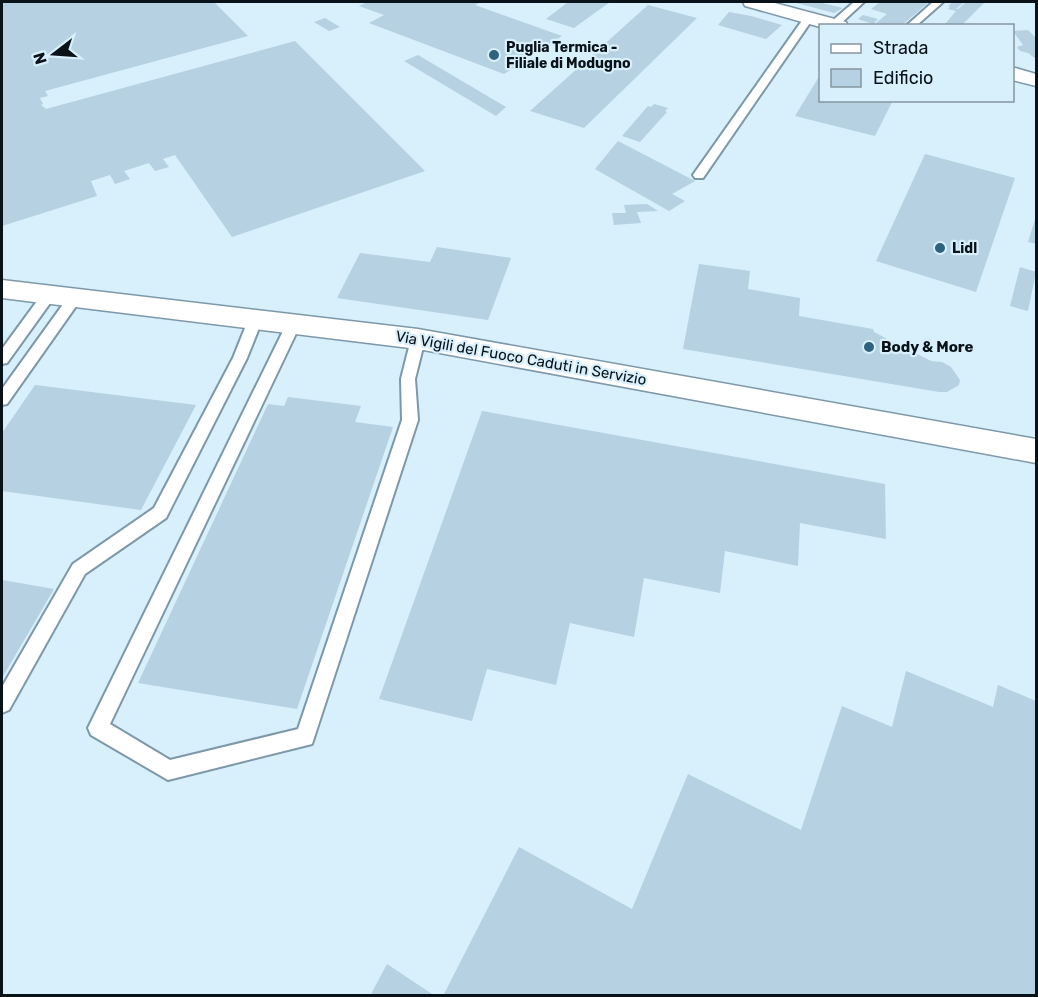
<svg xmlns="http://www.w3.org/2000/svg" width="1038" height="997" font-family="Rubik,sans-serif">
<rect width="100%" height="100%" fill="#d8effc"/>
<path fill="#b5d1e2" d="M2 2H214L248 36 45 91 48 96 40 98 43 104 41 105 46 109 295 41 425 171 232 237 175 155 163 159 169 167 155 171 149 163 124 171 130 179 115 184 110 175 91 181 97 196 2 226Z
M367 2H481L475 5 562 36 504 74 369 23 384 15 359 6Z
M568 2H610L574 28 546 19Z
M793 2H818L843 8 834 13Z
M880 2H929L901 26 876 23 887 14 871 9Z
M953 2H964L956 9H958L966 2H985L961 26H940L946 23 956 11 948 9 950 7 948 6Z
M648 5 697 18 584 128 530 111Z
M729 12 751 16 782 25 766 39 718 25Z
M863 15 878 19 873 24 858 19Z
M325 18 340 27 329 31 314 22Z
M1028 30 1036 38V59L1028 53 1020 51 1017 47 1023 45 1013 31Z
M418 55 506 107 496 116 404 61Z
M820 75V100H893L875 136 795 116Z
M654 104 668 108 665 111 667 112 640 142 622 136 648 106 651 107Z
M618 141 695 181 672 194 685 201 669 211 595 169Z
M925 154 1015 178 976 292 876 261Z
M647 204 658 211 637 212 641 223 614 225 612 213H626L624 205Z
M1036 216V244L1028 242Z
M437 247 511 258 488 320 337 298 360 253 430 262Z
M699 264 750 271 748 289 800 298 799 316 873 329 874 332 931 361 942 362 951 367 960 380 959 385 947 392H939L683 349Z
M1020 267 1036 272 1028 311 1010 306Z
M35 385 196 405 141 510 2 491V433Z
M288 397 361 406 355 422 393 427 297 709 138 683 268 404 284 406Z
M482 411 885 484 886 539 800 523 798 566 725 551 720 593 644 578 634 637 570 623 556 685 487 669 472 721 379 699Z
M2 580 54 589 2 678Z
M906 671 993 707 998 685 1036 701V996H443L519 847 632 909 688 774 801 830 842 706 892 727Z
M387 964 435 996H370Z"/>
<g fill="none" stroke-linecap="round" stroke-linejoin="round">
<defs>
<path id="service" d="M854 2H864L838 26H830L831 22Z
M933 2H943L916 26H906Z
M806 15 814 17 703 178H695L693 175Z
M48 292 53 293 55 296 53 299 7 363 2 364V349L43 293Z
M74 295 81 299 79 302 7 404 2 405V389L69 296Z
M256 313 263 318 247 358 166 518 85 574 9 710 2 713V687L73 564 154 508 233 358 249 318Z
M294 318 301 323 110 724 170 760 298 729 402 420 401 379 411 339 418 334 425 339 415 379 418 420 312 744 168 780 91 735 88 728 287 323Z"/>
<path id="minor" d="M2 280 418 329 1036 439V463L418 349 2 298Z"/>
<path id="secondary" d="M743 2H771L846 22 848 26 820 27 745 6Z
M1012 67 1036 74V86L1012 80Z"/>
</defs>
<use href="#service" stroke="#7d98a8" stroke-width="4"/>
<use href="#minor" stroke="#7d98a8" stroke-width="3"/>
<use href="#secondary" stroke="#7d98a8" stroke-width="3"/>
<use href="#service" fill="#fff" fill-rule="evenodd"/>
<use href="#minor" fill="#fff" fill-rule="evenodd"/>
<use href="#secondary" fill="#fff" fill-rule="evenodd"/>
</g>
<g fill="#2d637f" stroke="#d8effc" stroke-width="2">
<circle cx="494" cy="55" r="6"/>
<circle cx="940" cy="248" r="6"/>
<circle cx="869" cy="347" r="6"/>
</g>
<g text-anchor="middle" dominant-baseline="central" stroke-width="4.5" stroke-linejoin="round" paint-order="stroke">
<g font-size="14" font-weight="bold" fill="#081218" stroke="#d8effc" text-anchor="start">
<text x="506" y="47">Puglia Termica -<tspan x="506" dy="16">Filiale di Modugno</tspan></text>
<text x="952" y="248">Lidl</text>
</g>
<g font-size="15" font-weight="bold" fill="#081218" stroke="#d8effc" text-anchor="start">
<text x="881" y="347">Body &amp; More</text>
</g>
<g font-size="15" fill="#081218" stroke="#d8effc">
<text transform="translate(521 358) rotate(10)">Via Vigili del Fuoco Caduti in Servizio</text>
</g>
</g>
<rect width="1038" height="997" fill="none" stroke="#081218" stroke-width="6"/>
<rect x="819" y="24" width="195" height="78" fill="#d8effc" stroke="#8597a1" stroke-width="1.5"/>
<rect x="831" y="44" width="30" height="9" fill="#ffffff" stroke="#8597a1" stroke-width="1.5"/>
<text x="873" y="54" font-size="18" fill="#081218">Strada</text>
<rect x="831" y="69" width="30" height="18" fill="#b5d1e2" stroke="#8597a1" stroke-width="1.5"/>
<text x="873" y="84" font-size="18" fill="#081218">Edificio</text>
<g transform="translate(54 54) rotate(253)" stroke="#d8effc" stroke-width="4.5" paint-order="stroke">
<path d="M0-4.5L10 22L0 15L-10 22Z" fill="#081218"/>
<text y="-9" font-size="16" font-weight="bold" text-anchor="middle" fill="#081218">N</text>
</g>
</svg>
